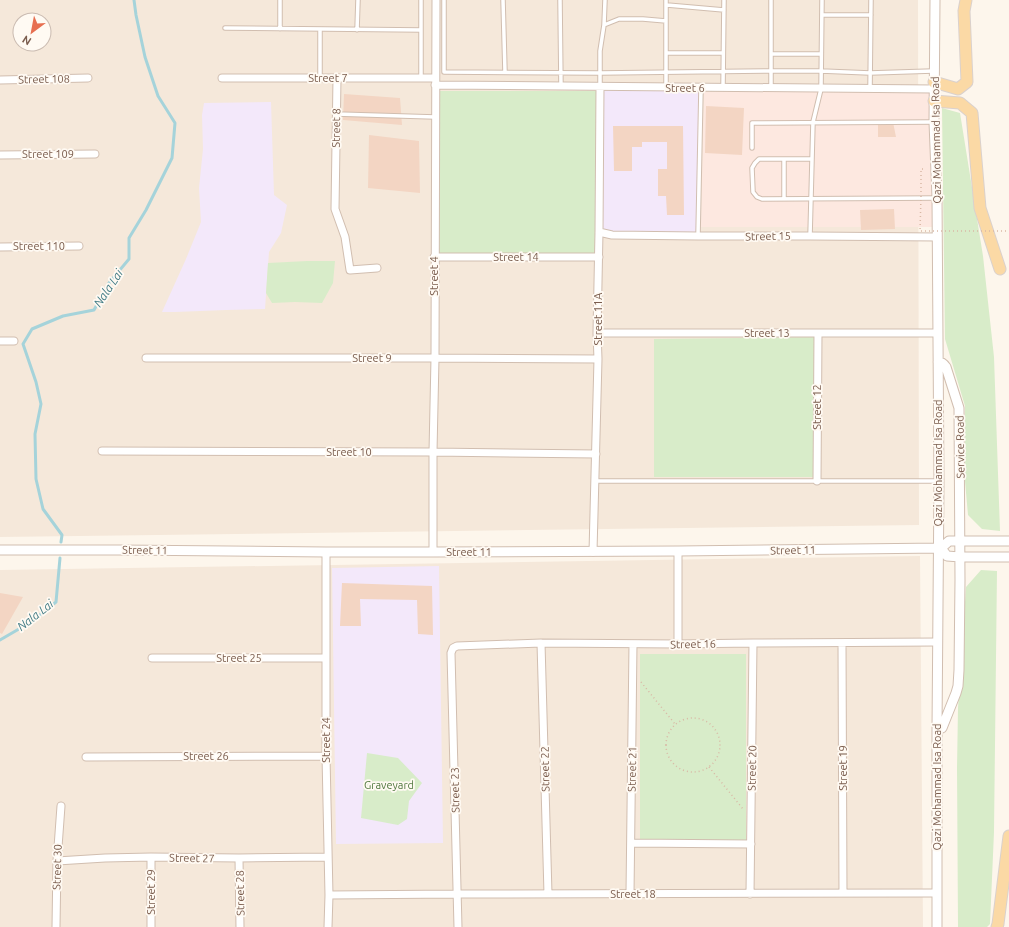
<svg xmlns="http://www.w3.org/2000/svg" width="1009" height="927" font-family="Ubuntu,sans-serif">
<rect width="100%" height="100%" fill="#fdf6ec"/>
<path fill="#f5e8da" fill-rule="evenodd" d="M0 0H918L919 525 0 537ZM20 20H44V44H20Z
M920 556 923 927H0V570Z"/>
<path fill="#fde8e0" d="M704 92H932V227H701Z"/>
<path fill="#f3e8fa" d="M600 87 701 88 698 236 599 232Z
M271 102 274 195 287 205 281 233 269 252 265 309 226 310 175 312H162L186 259 201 222 199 188 203 149 202 115 204 103Z
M439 566 443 843 336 844 332 568Z"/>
<path fill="#d8ecc9" d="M437 91H598L599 257H434Z
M942 108 960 113 983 256 994 357 1000 531 982 529 968 515 965 481V406L945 339Z
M307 261H335L333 283 322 303 295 302 272 303 266 293 268 263Z
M815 337 813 477H654V339Z
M981 570 997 571 994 832 990 924 987 927H958L957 768 958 708 966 587Z
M640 654H746V841L640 840Z
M367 753 398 758 422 783 409 801 407 819 398 825 361 818Z"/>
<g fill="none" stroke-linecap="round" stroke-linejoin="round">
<path stroke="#a5d3da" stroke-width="3" d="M61 542 62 535 43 509 36 479 35 434 41 404 36 382 23 344 32 329 63 316 94 310 109 283 129 259V238L146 210 172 158 175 123 158 96 145 57 136 15 134 0
M0 640 31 622 56 602 60 558"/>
</g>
<path fill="#f3d5c3" d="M344 94 400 98 402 125 343 120Z
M706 106 744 108 742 155 705 153Z
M878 122H893L896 137H878Z
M613 126H683L684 215H667L666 196H658V169H667V142H642V147H632V171H614Z
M369 135 419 141 420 193 368 188Z
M894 209 895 229 861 230 860 210Z
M342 583 432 586 433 635 418 634 417 600 360 599 361 626H340Z
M0 593 23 597 2 634 0 633Z"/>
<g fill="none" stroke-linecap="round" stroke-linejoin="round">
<defs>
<path id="service" d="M280 0V29
M444 0V72L600 73 771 71H821L870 73 933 71
M503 0 505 72
M560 0 561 87
M771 0V88
M667 5 724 10
M822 15H871
M604 25 619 19H643L666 21
M225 28 421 30
M320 29V78
M357 30 358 0
M666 53H723
M771 54H821
M421 78V0
M600 87V51L604 25 605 0
M666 87V0
M723 87 724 0
M870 89 871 0
M336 114 435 117
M752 148V123L934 122
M812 159H759L755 163 752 168 753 192 757 197 762 199 937 198
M784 199V159
M698 235 701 88
M810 236 813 122 821 89 822 0
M595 481H938"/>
<path id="minor" d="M222 78H435
M337 78 335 209 345 237 350 270 377 268
M0 80 88 78
M435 85 934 89
M0 155 95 154
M599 232 612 235 698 236H810L937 237
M0 247 79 246
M434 257H599
M597 333H937
M0 341H14
M146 358H435L598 359
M102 451 433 452 596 454
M817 481 818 333
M678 551V644
M326 552V756L329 895 328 927
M433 552V452L435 358 436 0
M593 552 598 359 597 333 599 232 600 87
M541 643 548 894
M842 643 843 893
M152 658H326
M86 757 326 756
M631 843 751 844
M151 857V927
M239 858 240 927
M57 861 105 858 151 857 239 858 328 857
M630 894 633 644
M750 894 753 643
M329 895 458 894 937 893
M56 927 57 861 61 806
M458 927 451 653 453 648 457 646 541 643 678 644 753 643 938 642"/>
<path id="tertiary" d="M935 0 934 122 937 198 939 481 937 729V927
M941 548 947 556 960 557H1009
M941 548 949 541H1009
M0 550H120L326 552H433L678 551 941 548
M937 729 942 728 956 693 958 686 959 670 960 580 959 408 946 367C944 364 942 362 938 362"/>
<path id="primary" d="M934 82 958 89 967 82 964 11 966 0
M934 101 960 103 972 113 980 208 1000 269
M997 927 998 924 1009 836"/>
</defs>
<use href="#service" stroke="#d1beb0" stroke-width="5.5"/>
<use href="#minor" stroke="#d1beb0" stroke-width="9"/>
<use href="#tertiary" stroke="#d1beb0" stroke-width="11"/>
<use href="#primary" stroke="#dad1cd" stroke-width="13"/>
<path stroke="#d9b8a5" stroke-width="1.5" stroke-dasharray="1 3" stroke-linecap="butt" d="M921 192V169H926
M641 682 675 724
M666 745a27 27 0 1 1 54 0a27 27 0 1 1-54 0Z
M709 767 743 809"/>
<use href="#service" stroke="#fff" stroke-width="3.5"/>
<use href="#minor" stroke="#fff" stroke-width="7"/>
<use href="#tertiary" stroke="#fff" stroke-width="9"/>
<use href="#primary" stroke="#fbd9a5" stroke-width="11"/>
<path stroke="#d9b8a5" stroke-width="1.5" stroke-dasharray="1 3" stroke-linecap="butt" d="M921 196 920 231H1009"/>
</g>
<g text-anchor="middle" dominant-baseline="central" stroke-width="3.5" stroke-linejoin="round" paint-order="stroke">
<g font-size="11" fill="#7a5c4d" stroke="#fffaf3">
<text x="328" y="78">Street 7</text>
<text transform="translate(44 79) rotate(-1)">Street 108</text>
<text x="685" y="88">Street 6</text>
<text transform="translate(336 128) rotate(-89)">Street 8</text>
<text transform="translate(936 140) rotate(-91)">Qazi Mohammad Isa Road</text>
<text x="48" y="154">Street 109</text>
<text transform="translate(768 236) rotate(-1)">Street 15</text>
<text x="39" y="246">Street 110</text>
<text x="516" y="257">Street 14</text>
<text transform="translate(434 276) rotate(-90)">Street 4</text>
<text transform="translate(598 319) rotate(-90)">Street 11A</text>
<text x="767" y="333">Street 13</text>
<text x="372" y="358">Street 9</text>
<text transform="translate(817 407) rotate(-90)">Street 12</text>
<text transform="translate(960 447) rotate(-91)">Service Road</text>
<text x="349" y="452">Street 10</text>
<text transform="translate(938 463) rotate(-90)">Qazi Mohammad Isa Road</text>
<text transform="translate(145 550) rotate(1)">Street 11</text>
<text transform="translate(793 550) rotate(-1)">Street 11</text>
<text x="469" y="552">Street 11</text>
<text transform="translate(693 644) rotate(-1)">Street 16</text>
<text x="239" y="658">Street 25</text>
<text transform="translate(326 740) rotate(-90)">Street 24</text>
<text x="206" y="756">Street 26</text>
<text transform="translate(752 768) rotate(-89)">Street 20</text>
<text transform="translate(843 768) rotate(-90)">Street 19</text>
<text transform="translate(545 769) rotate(-91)">Street 22</text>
<text transform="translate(632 769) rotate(-89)">Street 21</text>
<text transform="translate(937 787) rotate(-90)">Qazi Mohammad Isa Road</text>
<text transform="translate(455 790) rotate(-91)">Street 23</text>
<text transform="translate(192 858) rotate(1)">Street 27</text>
<text transform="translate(57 867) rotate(-88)">Street 30</text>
<text transform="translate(151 892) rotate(-90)">Street 29</text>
<text transform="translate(240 893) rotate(-91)">Street 28</text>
<text x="633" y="894">Street 18</text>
</g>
<g font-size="11" fill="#537a41" stroke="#fffaf3">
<text x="389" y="785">Graveyard</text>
</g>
<g font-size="12" font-style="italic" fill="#437c86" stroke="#fffaf3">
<text transform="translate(108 288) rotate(-56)">Nala Lai</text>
<text transform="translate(35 615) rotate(-38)">Nala Lai</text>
</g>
</g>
<g transform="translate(32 32) rotate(212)"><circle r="19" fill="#fffaf3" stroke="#cabbb1"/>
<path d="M0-3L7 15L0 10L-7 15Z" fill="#e76f51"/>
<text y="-6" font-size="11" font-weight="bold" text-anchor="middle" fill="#7a5c4d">N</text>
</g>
</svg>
